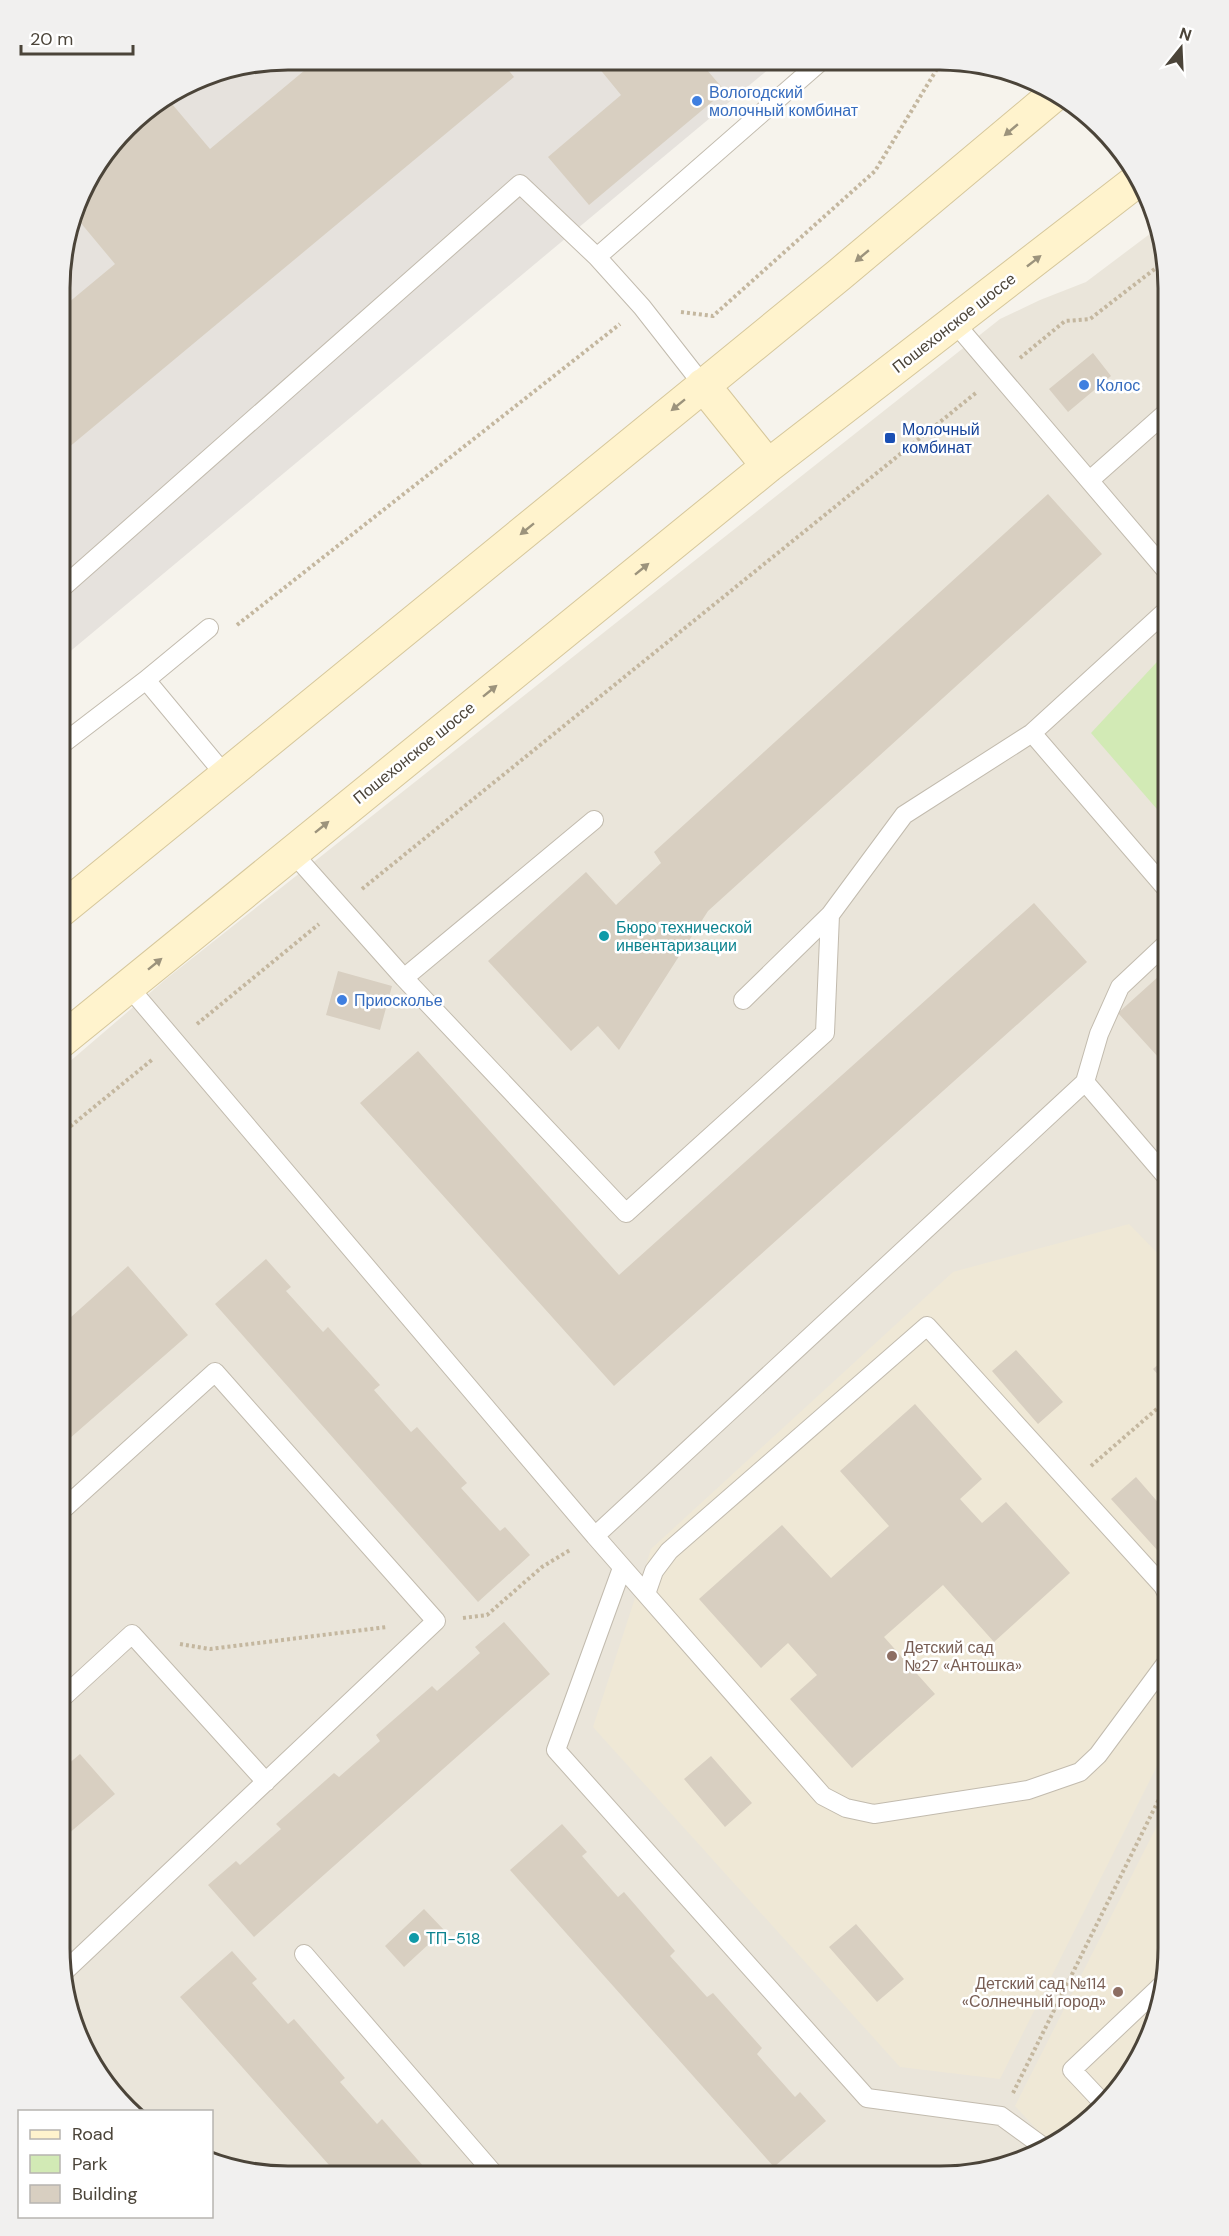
<svg xmlns="http://www.w3.org/2000/svg" width="1229" height="2236" font-family="'DM Sans',sans-serif">
<rect width="100%" height="100%" fill="#f6f3ec"/>
<path fill="#eae5da" d="M1159 227 1169 288 1168 1963 1157 2022 1122 2086 1079 2129 1015 2164 941 2176 258 2174 212 2160V2112L131 2111 99 2075 72 2022 60 1948 61 1069 166 979 1000 319 1040 300 1086 282Z"/>
<path fill="#e6e2dd" d="M288 60 776 63 61 659 62 259 84 187 137 117 201 77Z"/>
<path fill="#efe8d6" d="M1129 1224 1169 1265V1742L1000 2079 900 2067 593 1727 651 1549 953 1272Z
M1169 1802 1168 1963 1157 2022 1122 2086 1079 2129 1051 2145 1015 2106Z"/>
<path fill="#d2eab5" d="M1169 649V823L1091 733Z"/>
<path fill="#d8cfc1" d="M317 60 501 61 514 77 62 453V308L115 264 75 216 84 187 137 117 167 98 210 149Z
M594 62 701 63 725 91 589 205 548 157 621 95Z
M1093 353 1111 376 1068 412 1049 389Z
M1048 494 1102 554 708 911 619 1050 598 1026 571 1051 488 961 586 872 616 905 661 863 654 852Z
M1034 903 1087 962 614 1386 360 1103 418 1051 619 1275Z
M1169 967V1069L1118 1013Z
M338 971 392 986 380 1030 326 1015Z
M266 1259 291 1287 286 1291 323 1332 328 1327 380 1385 374 1390 411 1432 417 1427 467 1483 461 1488 500 1531 505 1527 530 1555 478 1602 215 1304Z
M128 1266 188 1335 61 1446V1326Z
M1016 1350 1063 1402 1038 1424 992 1371Z
M1169 1355V1387L1153 1369Z
M915 1404 982 1479 960 1499 982 1523 1006 1502 1070 1573 994 1642 943 1585 884 1637 935 1694 852 1768 790 1699 817 1675 788 1643 761 1668 699 1599 782 1525 831 1578 889 1526 840 1471Z
M1136 1477 1169 1515V1541L1158 1551 1111 1499Z
M504 1622 550 1674 254 1937 208 1885 236 1861 240 1865 281 1829 276 1824 334 1773 339 1777 380 1741 376 1735 432 1686 437 1691 480 1653 475 1647Z
M80 1754 115 1794 60 1841V1771Z
M711 1756 752 1803 725 1827 684 1779Z
M562 1824 587 1852 582 1856 618 1897 624 1892 675 1951 670 1956 707 1997 713 1993 762 2048 757 2054 795 2097 800 2092 826 2121 774 2167 510 1870Z
M424 1909 444 1930 404 1967 385 1946Z
M856 1924 904 1979 877 2002 829 1947Z
M232 1951 257 1979 252 1983 288 2024 294 2019 345 2078 340 2082 377 2124 382 2119 431 2175 337 2174 180 1997Z
M1140 2052V2053L1126 2079 1120 2071Z"/>
<g fill="none" stroke-linecap="round" stroke-linejoin="round">
<defs>
<path id="service" d="M954 322 1169 574
M703 385 642 307 597 257 819 63
M1090 480 1169 410
M62 588 520 184 597 257
M146 680 209 628
M1032 733 1169 892
M61 745 146 680 225 775
M292 852 404 978 626 1213 825 1033 830 915 904 815 1032 733 1169 608
M404 978 594 820
M128 986 595 1536 1085 1082 1169 1180
M743 1000 830 915
M1085 1082 1099 1034 1120 987 1169 941
M60 1512 215 1372 436 1621 64 1972
M595 1536 823 1796 846 1808 874 1814 1028 1790 1080 1772 1098 1755 1169 1659
M622 1568 556 1750 867 2098 1001 2116 1045 2148
M646 1594 654 1571 669 1551 927 1326 1163 1586 1169 1598
M60 1700 132 1634 266 1782
M304 1954 495 2175
M1104 2104 1072 2070 1165 1982"/>
<path id="secondary" d="M703 385 768 466
M61 910 839 275 1056 93
M61 1041 768 466 1139 179"/>
</defs>
<use href="#service" stroke="#c2bbae" stroke-width="20"/>
<use href="#secondary" stroke="#d6c79b" stroke-width="35"/>
<path stroke="#c4b79f" stroke-width="4" stroke-dasharray="3 3" stroke-linecap="butt" d="M681 312 713 316 875 171 940 64
M1020 358 1065 321 1090 319 1165 261
M237 625 620 324
M362 889 977 392
M197 1024 319 924
M61 1134 153 1059
M1091 1466 1166 1401
M463 1618 487 1615 542 1567 570 1550
M180 1644 210 1649 387 1627
M1013 2093 1169 1779"/>
<use href="#service" stroke="#fff" stroke-width="18"/>
<use href="#secondary" stroke="#fff3cd" stroke-width="33"/>
</g>
<defs><path id="oneway-solid" d="M-6-.8H1V-3.2L6.5 0L1 3.2V.8H-6Z" transform="scale(1.5)"/></defs>
<g fill="#9c937c">
<use href="#oneway-solid" transform="translate(1011 130) rotate(140)"/>
<use href="#oneway-solid" transform="translate(862 256) rotate(140)"/>
<use href="#oneway-solid" transform="translate(1034 261) rotate(-38)"/>
<use href="#oneway-solid" transform="translate(678 405) rotate(141)"/>
<use href="#oneway-solid" transform="translate(527 529) rotate(141)"/>
<use href="#oneway-solid" transform="translate(642 569) rotate(-39)"/>
<use href="#oneway-solid" transform="translate(490 691) rotate(-39)"/>
<use href="#oneway-solid" transform="translate(322 827) rotate(-39)"/>
<use href="#oneway-solid" transform="translate(155 964) rotate(-39)"/>
</g>
<g fill="#3f7fe0" stroke="#fff" stroke-width="2">
<circle cx="697" cy="101" r="6"/>
<circle cx="1084" cy="385" r="6"/>
<circle cx="342" cy="1000" r="6"/>
</g>
<rect fill="#1a4fb4" stroke="#fff" stroke-width="2" x="884" y="432" width="12" height="12" rx="3"/>
<g fill="#0f9aa8" stroke="#fff" stroke-width="2">
<circle cx="604" cy="936" r="6"/>
<circle cx="414" cy="1938" r="6"/>
</g>
<g fill="#8d6e63" stroke="#fff" stroke-width="2">
<circle cx="892" cy="1656" r="6"/>
<circle cx="1118" cy="1992" r="6"/>
</g>
<g text-anchor="middle" dominant-baseline="central" stroke-width="5" stroke-linejoin="round" paint-order="stroke">
<g font-size="16" fill="#366cbe" stroke="#fff" text-anchor="start">
<text x="709" y="92">Вологодский<tspan x="709" dy="18">молочный комбинат</tspan></text>
<text x="1096" y="385">Колос</text>
<text x="354" y="1000">Приосколье</text>
</g>
<g font-size="16" fill="#4b4439" stroke="#fff">
<text transform="translate(954 323) rotate(-38)">Пошехонское шоссе</text>
<text transform="translate(414 753) rotate(-39)">Пошехонское шоссе</text>
</g>
<g font-size="16" fill="#164399" stroke="#fff" text-anchor="start">
<text x="902" y="429">Молочный<tspan x="902" dy="18">комбинат</tspan></text>
</g>
<g font-size="16" fill="#0d838f" stroke="#fff" text-anchor="start">
<text x="616" y="927">Бюро технической<tspan x="616" dy="18">инвентаризации</tspan></text>
<text x="426" y="1938">ТП-518</text>
</g>
<g font-size="16" fill="#785e54" stroke="#fff" text-anchor="start">
<text x="904" y="1647">Детский сад<tspan x="904" dy="18">№27 «Антошка»</tspan></text>
<text x="1106" y="1983" text-anchor="end">Детский сад №114<tspan x="1106" dy="18">«Солнечный город»</tspan></text>
</g>
</g>
<path d="M0 0H1229V2236H0ZM288 70H940A218 218 0 0 1 1158 288V1948A218 218 0 0 1 940 2166H288A218 218 0 0 1 70 1948V288A218 218 0 0 1 288 70Z" fill="#f1f0ef" fill-rule="evenodd"/>
<path fill="none" stroke="#4b4439" stroke-width="3" d="M288 70H940A218 218 0 0 1 1158 288V1948A218 218 0 0 1 940 2166H288A218 218 0 0 1 70 1948V288A218 218 0 0 1 288 70Z"/>
<rect x="18" y="2110" width="195" height="108" fill="#ffffff" stroke="#b7b4b0" stroke-width="1.5"/>
<rect x="30" y="2130" width="30" height="9" fill="#fff3cd" stroke="#b7b4b0" stroke-width="1.5"/>
<text x="72" y="2140" font-size="18" fill="#4b4439">Road</text>
<rect x="30" y="2155" width="30" height="18" fill="#d2eab5" stroke="#b7b4b0" stroke-width="1.5"/>
<text x="72" y="2170" font-size="18" fill="#4b4439">Park</text>
<rect x="30" y="2185" width="30" height="18" fill="#d8cfc1" stroke="#b7b4b0" stroke-width="1.5"/>
<text x="72" y="2200" font-size="18" fill="#4b4439">Building</text>
<g transform="translate(1181 48) rotate(18)" stroke="#ffffff" stroke-width="4.5" paint-order="stroke">
<path d="M0-4.5L10 22L0 15L-10 22Z" fill="#4b4439"/>
<text y="-9" font-size="16" font-weight="bold" text-anchor="middle" fill="#4b4439">N</text>
</g>
<path d="M21 45v9h112v-9" fill="none" stroke="#4b4439" stroke-width="3"/>
<text x="30" y="45" font-size="18" fill="#4b4439" stroke="#ffffff" stroke-width="4.5" paint-order="stroke">20 m</text>
</svg>
